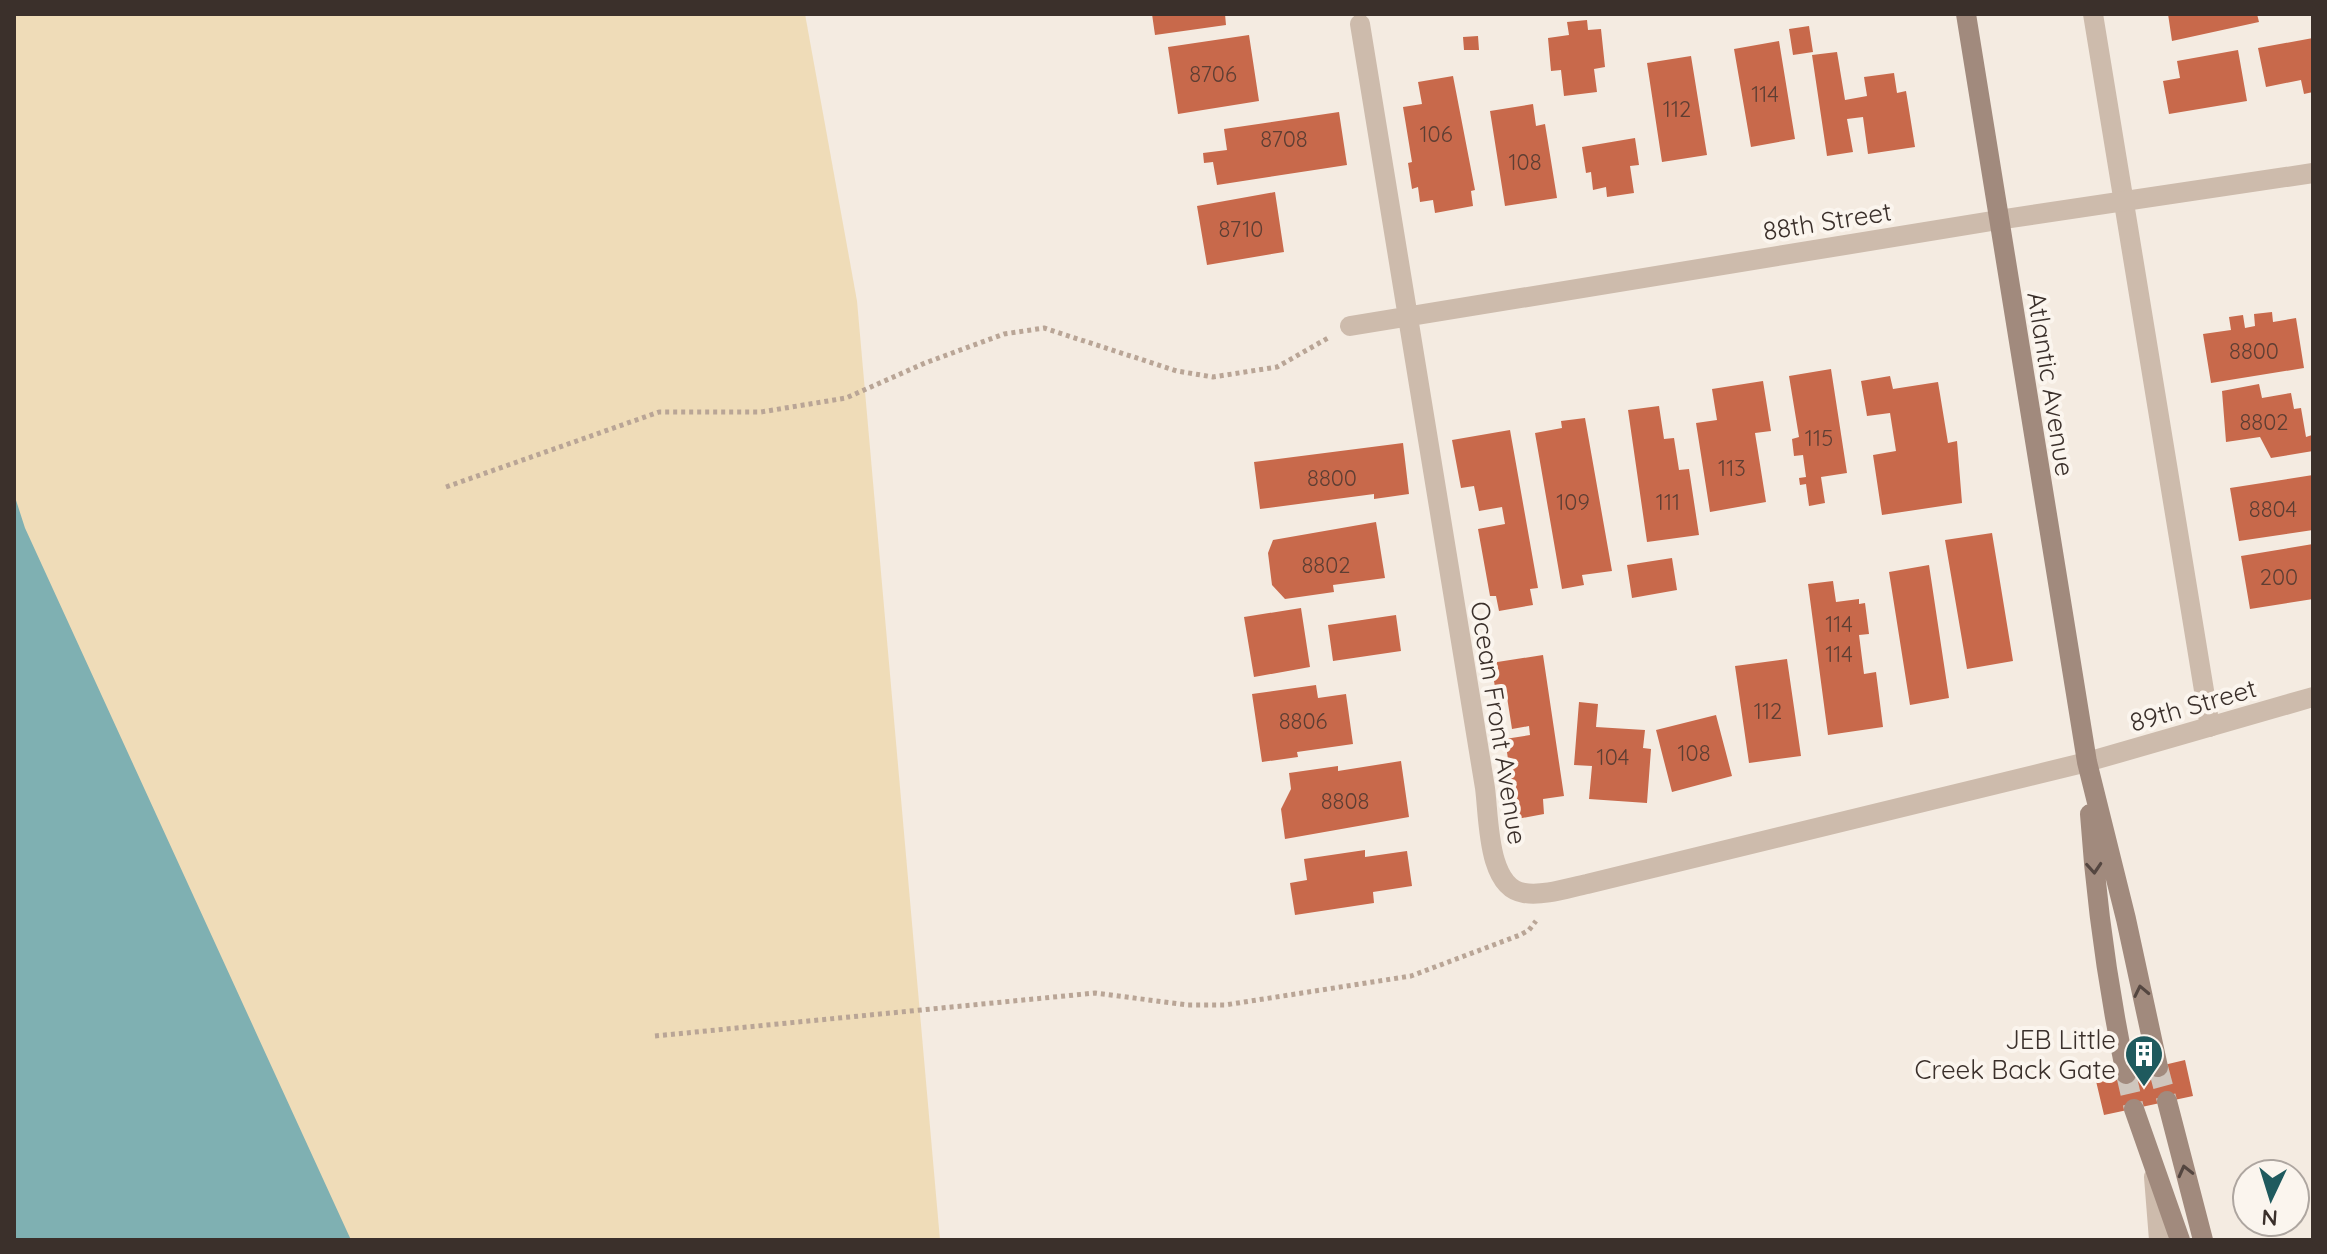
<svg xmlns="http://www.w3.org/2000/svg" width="2327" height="1254" font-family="Quicksand,sans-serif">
<rect width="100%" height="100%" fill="#f4ebe1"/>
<path fill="#efdcb8" d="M14 14H805L857 301 940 1240H14Z"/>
<path fill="#7fb0b2" d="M14 494 25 528 351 1240H14Z"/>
<path fill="#c8694b" d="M1152 14H1225L1226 25 1155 35Z
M2168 14H2257L2259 22 2172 41Z
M1587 20 1588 30 1601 29 1605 67 1594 69 1597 92 1564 96 1561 70 1551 71 1548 38 1569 35 1567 22Z
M1809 26 1813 52 1793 55 1789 29Z
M1249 35 1259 101 1178 114 1168 47Z
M1478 36 1479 50H1464L1463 37Z
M2313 38V92L2304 94 2301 80 2266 87 2258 48Z
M1779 41 1795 139 1751 147 1734 49Z
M2238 50 2247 101 2169 114 2163 81 2180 78 2177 61Z
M1837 52 1845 100 1867 96 1864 77 1894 73 1897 93 1906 91 1915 147 1868 154 1863 117 1847 119 1853 152 1827 156 1812 55Z
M1691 56 1707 155 1662 162 1647 63Z
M1453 76 1475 190 1471 191 1473 206 1435 213 1433 200 1420 202 1418 187 1412 189 1408 163 1412 162 1403 107 1422 104 1418 82Z
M1533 104 1536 126 1545 124 1557 198 1505 206 1490 111Z
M1339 112 1347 165 1217 185 1213 162 1204 163 1203 153 1227 150 1224 129Z
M1635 138 1639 165 1630 166 1634 193 1607 197 1606 187 1593 190 1591 172 1586 173 1582 147Z
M1275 192 1284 252 1207 265 1197 206Z
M2272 312 2273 322 2296 318 2304 368 2211 383 2203 334 2231 330 2229 317 2243 315 2245 328 2255 326 2254 314Z
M1831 369 1847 473 1821 477 1825 503 1809 506 1806 484 1800 485 1799 478 1806 477 1803 455 1794 456 1792 439 1799 437 1789 376Z
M1890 376 1893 389 1938 382 1948 443 1957 441 1962 503 1882 515 1873 455 1896 451 1890 413 1867 416 1861 381Z
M1763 381 1771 431 1755 433 1766 502 1710 512 1696 423 1717 420 1712 389Z
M2259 384 2262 398 2291 393 2294 409 2301 408 2306 437 2312 435 2313 451 2271 458 2260 437 2226 442 2222 391Z
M1659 406 1664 439 1674 438 1679 470 1689 469 1699 535 1647 542 1628 410Z
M1585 418 1612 571 1582 575 1584 585 1562 589 1535 433 1562 428 1561 421Z
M1510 430 1538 588 1530 589 1533 605 1499 611 1496 596H1490L1478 529 1505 524 1502 507 1479 511 1474 486 1461 488 1452 440Z
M1403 443 1409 494 1374 499V494L1260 509 1254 462Z
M2313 475V530L2239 541 2230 488Z
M1376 522 1385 578 1333 585 1334 592 1285 599 1272 585 1268 553 1273 540Z
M1992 533 2013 661 1967 669 1945 540Z
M2313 544V599L2250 609 2241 556Z
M1672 558 1677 590 1632 598 1627 565Z
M1929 565 1949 698 1910 705 1889 572Z
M1833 581 1836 602 1859 599V604L1865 603 1869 634 1859 635 1864 674 1876 672 1883 727 1828 735 1808 584Z
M1301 608 1310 667 1254 677 1244 617Z
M1396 615 1401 651 1333 661 1328 625Z
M1543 655 1564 796 1543 799 1544 814 1517 819 1505 739 1530 735 1529 726 1512 729 1507 697 1497 699 1491 663Z
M1787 659 1801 756 1749 763 1735 666Z
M1316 685 1318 698 1346 694 1353 744 1297 752 1298 757 1262 762 1252 694Z
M1579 702 1598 704 1596 727 1645 730 1643 748 1651 749 1647 803 1589 799 1592 766 1574 765Z
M1716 715 1732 776 1672 792 1656 730Z
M1401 761 1409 817 1285 839 1281 809 1291 789 1289 773 1338 766V771Z
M1365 850V857L1407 851 1412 886 1373 892 1374 903 1295 915 1290 883 1307 880 1304 859Z
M2185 1060 2193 1096 2104 1115 2096 1081Z"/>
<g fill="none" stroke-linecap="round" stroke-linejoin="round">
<path stroke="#cfc6bd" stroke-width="20" stroke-dasharray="20 10" stroke-linecap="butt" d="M2158 1067 2167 1101
M2126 1074 2134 1109"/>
<path stroke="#b9a596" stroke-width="5" stroke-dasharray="4 4" stroke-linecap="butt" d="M446 487 659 412H761L846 398 925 363 1004 334 1044 328 1177 371 1213 377 1277 367 1328 338
M655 1036 1095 993 1188 1005H1225L1411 976 1520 935 1529 930 1536 921"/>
<path stroke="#cdbbac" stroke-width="20" d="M2093 14 2210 727
M2154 1177 2159 1240"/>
<path stroke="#cdbbac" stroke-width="20" d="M1360 24 1485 788C1489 817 1487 888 1524 893 1544 896 1568 888 1587 884L2087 762 2313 697
M1350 326 1998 220 2313 173"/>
<path stroke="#a18a7d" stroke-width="20" d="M1966 14 2087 762 2126 919 2158 1067
M2090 814C2096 902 2108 988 2126 1074
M2167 1101 2203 1240
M2134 1109 2180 1240"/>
</g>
<defs><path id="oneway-chevron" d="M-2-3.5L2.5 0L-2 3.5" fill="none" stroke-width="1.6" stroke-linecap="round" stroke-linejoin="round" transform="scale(2)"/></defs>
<g stroke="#544640">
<use href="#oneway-chevron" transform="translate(2094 868) rotate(86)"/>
<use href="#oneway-chevron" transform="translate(2141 991) rotate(-102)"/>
<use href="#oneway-chevron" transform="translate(2185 1171) rotate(-104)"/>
</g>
<defs>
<symbol id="building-pin" viewBox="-11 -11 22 30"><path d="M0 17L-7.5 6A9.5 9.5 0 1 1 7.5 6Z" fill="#1f5a5e" stroke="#fbf5ee"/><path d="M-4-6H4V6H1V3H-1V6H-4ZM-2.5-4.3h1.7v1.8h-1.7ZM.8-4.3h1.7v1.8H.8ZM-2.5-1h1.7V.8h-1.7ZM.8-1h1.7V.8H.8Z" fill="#fff"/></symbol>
</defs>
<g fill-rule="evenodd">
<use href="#building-pin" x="2122" y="1032" width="44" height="60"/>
</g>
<g text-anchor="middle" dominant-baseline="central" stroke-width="8" stroke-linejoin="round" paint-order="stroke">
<g font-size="22" fill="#5e3e33">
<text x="1213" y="74">8706</text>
<text x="1765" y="94">114</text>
<text x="1677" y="109">112</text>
<text x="1436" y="134">106</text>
<text x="1284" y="139">8708</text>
<text x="1525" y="162">108</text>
<text x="1241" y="229">8710</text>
<text x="2254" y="351">8800</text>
<text x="2264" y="422">8802</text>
<text x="1819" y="438">115</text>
<text x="1732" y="468">113</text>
<text x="1332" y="478">8800</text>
<text x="1573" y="502">109</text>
<text x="1668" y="502">111</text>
<text x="2273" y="509">8804</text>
<text x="1326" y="565">8802</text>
<text x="2279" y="577">200</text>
<text x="1839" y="624">114</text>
<text x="1839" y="654">114</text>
<text x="1768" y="711">112</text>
<text x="1303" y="721">8806</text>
<text x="1694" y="753">108</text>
<text x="1613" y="757">104</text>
<text x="1345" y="801">8808</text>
</g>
<g font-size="26" fill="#3b302b" stroke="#fbf5ee">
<text transform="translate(1827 221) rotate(-9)">88th Street</text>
<text transform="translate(2051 384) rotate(81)">Atlantic Avenue</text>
<text transform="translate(2193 705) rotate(-16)">89th Street</text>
<text transform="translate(1499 723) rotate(81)">Ocean Front Avenue</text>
</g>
<g font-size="26" fill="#3b302b" stroke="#fbf5ee" text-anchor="end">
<text x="2116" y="1039">JEB Little<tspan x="2116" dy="30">Creek Back Gate</tspan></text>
</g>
</g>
<rect width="2327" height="1254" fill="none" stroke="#3b302b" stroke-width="32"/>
<g transform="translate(2271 1198) rotate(184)"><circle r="38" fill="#fbf5ee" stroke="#aea6a0" stroke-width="2"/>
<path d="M0-6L14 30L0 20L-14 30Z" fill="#1f5a5e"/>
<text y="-12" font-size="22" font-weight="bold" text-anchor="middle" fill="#3b302b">N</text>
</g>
</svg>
